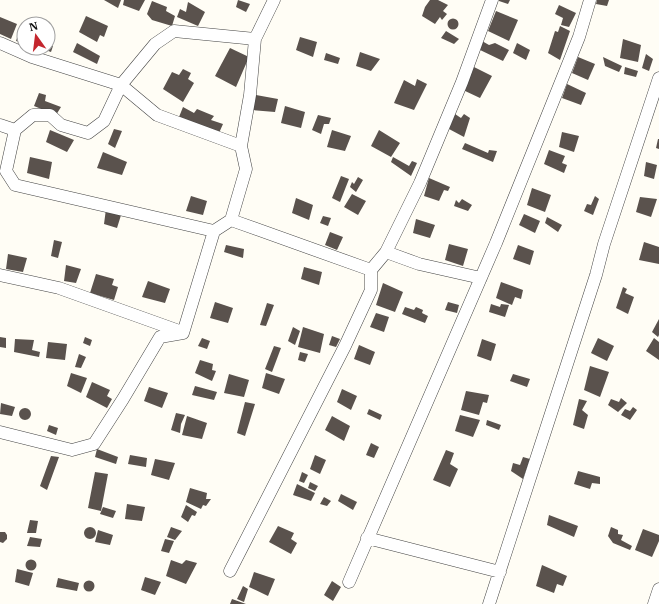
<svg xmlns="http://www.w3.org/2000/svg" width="659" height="604" font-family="'IBM Plex Serif',serif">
<rect width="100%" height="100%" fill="#fffdf5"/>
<path fill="#5a524d" d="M104 0H121L118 8Z
M124 0H145L139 11 123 5Z
M238 0 250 4 246 12 236 7Z
M430 0H438L448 5 443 11 447 14 442 20 440 17 435 24 422 16 425 7Z
M499 0H510L508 4 499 1Z
M597 0H609L607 6 596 4Z
M152 1 167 7 166 11 175 16 172 26 152 20 147 14Z
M188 2 205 12 198 26 177 17 180 9 186 12Z
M559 5 576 13 569 27 561 25 563 18 555 14Z
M496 11 518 20 509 41 488 31Z
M86 16 108 26 104 37 100 35 97 42 79 32Z
M0 17 17 24 11 39 0 34Z
M447.5 24a5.5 5.5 0 1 1 11 0a5.5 5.5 0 1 1-11 0Z
M21 26 24 27V43L16 41Z
M560 26 570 31 560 60 548 53 555 31 558 32Z
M446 31 459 39 454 44 441 38Z
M300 37 317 42 313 57 296 50Z
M623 39 641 45 638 62 620 58Z
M482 41 489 45 495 43 509 50 503 61 478 49Z
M48 43 53 46 51 52 40 48H48Z
M77 43 100 56 97 64 73 52Z
M517 43 530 50 526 60 513 53Z
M230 48 249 57 236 87 215 76Z
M360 52 380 59 371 71 356 66Z
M326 53 340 58 338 64 324 60Z
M646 54 653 59 649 71 642 68Z
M578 57 595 64 588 80 572 73Z
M603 57 622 66 619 72 605 66Z
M474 67 492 76 480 98 463 90Z
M625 67 638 71 636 77 624 74Z
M183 69 191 73 188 79 194 83 183 102 163 89 172 72 179 75Z
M417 79 427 84 414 110 394 103 404 80 415 86Z
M567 84 586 93 581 105 562 98Z
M39 93 46 95 45 101 61 107 56 115 34 106Z
M256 95 278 99 275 112 252 110Z
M285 106 305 112 301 128 281 123Z
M183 107 194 113 197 109 214 116 211 120 223 124 219 133 179 117Z
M455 114 461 118 464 114 470 118 464 137 449 129Z
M318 115 331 118 329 124H324L321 134 312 130Z
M114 129 122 131 115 148 108 144Z
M50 130 74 140 67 152 46 142Z
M332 130 351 136 345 151 327 147Z
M379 130 400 143 391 157 371 146Z
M562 132 579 136 574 152 559 147Z
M658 139H659V149L656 148Z
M465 143 488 153 489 150 497 151 493 162 462 149Z
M549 150 565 156 562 163 567 165 564 173 544 164Z
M103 152 127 162 122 175 97 168Z
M30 157 52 162 49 179 27 173Z
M393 157 409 166 412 161 417 163 411 176 391 162Z
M646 162 657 165 654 179 644 176Z
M341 176 349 179 340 202 332 198Z
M358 177 363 180 356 192 350 187 352 182 354 184Z
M429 178 450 187 448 191 444 190 439 201 424 196Z
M532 188 551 195 545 212 527 205Z
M352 194 366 201 358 215 344 207Z
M191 196 207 201 203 215 186 211Z
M595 196 599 199 593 215 584 211 587 204 591 205Z
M640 197 657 199 651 217 636 212Z
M296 198 313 205 309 220 292 213Z
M462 199 472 205 468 211 454 206 456 200 459 203Z
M106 209 122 212 117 228 104 224Z
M524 214 540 221 535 233 519 225Z
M323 216 331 218 328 226 320 223Z
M547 217 562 225 558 232 545 223Z
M416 219 435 225 430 238 413 233Z
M330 232 343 237 337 250 325 245Z
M54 240 62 242 58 258 51 256Z
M644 242 659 247V264L639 260Z
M449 244 468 249 463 266 445 260Z
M226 245 244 249 243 258 224 252Z
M518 245 534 251 530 265 513 259Z
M8 254 27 258 23 272 6 269Z
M66 265 81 269 76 283 64 281Z
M304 267 322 272 319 285 301 279Z
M96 274 114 279 112 285 118 287 114 300 90 293Z
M148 281 170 289 165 303 142 297Z
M501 282 523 290 521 299 515 297 512 305 496 298Z
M383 283 403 292 395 312 376 305Z
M623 287 627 289 625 293 634 297 628 314 616 308Z
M215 302 233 308 228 323 210 318Z
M448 302 459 305 457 313 445 310Z
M267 303 274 305 266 326 260 325Z
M491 304 500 307 501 304 509 305 505 317 489 312Z
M405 307 414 310 416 307 423 310 422 313 428 316 425 323 402 314Z
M376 313 389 317 384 332 370 327Z
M659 319V335L658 337 652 332Z
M293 327 300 331 295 345 288 341Z
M303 327 324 334 320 353 298 347Z
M332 336 340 339 336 347 329 345Z
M0 337 6 338V348L0 347Z
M85 337 92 340 90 346 83 343Z
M202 338 210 341 207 349 198 346Z
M598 338 614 346 607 361 591 353Z
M654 338 659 342V360L646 351Z
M15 339 34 340 32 350 40 352 39 357 14 352Z
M482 339 496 344 491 361 477 356Z
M48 342 67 344 65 360 46 358Z
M359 345 375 352 370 365 354 359Z
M274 346 281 348 272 372 265 369Z
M300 352 308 354 305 362 298 360Z
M79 354 86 357 81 368 75 367Z
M200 360 213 364 212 370 216 371 212 381 195 373Z
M590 366 609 372 600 397 584 390Z
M71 373 87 378 81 393 67 386Z
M266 373 285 379 279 394 262 388Z
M229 374 249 380 244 397 224 393Z
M513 374 530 379 527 387 510 381Z
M92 382 110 390 107 396 112 399 107 408 86 397Z
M195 386 217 392 214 400 192 395Z
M149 387 168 393 162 408 144 401Z
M342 389 357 396 351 410 337 402Z
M466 391 489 395 487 403 483 402 479 415 461 410Z
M621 398 627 403 618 412 608 405 611 399 619 402Z
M579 399 587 401 582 410 588 415 584 429 573 425Z
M245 402 255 404 245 436 237 433Z
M1 403 15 407 12 416 0 414Z
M633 407 637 410 630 420 621 415 625 409 630 411Z
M19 414a6 6 0 1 1 12 0a6 6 0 1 1-12 0Z
M369 409 382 415 380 420 367 414Z
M176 413 185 415 181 424 180 433 171 430Z
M460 415 480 420 473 437 455 431Z
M187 416 207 423 202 439 182 435Z
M332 416 350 426 344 441 325 430Z
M487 420 501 425 499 430 486 425Z
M49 425 58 428 56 435 47 431Z
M371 443 379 447 374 458 366 455Z
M97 449 118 457 116 464 95 457Z
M446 450 454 453 450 464 458 469 450 487 433 480Z
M130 455 147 458 146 467 128 464Z
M315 455 326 460 320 474 310 469Z
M51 456 59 457 47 490 40 486Z
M523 457 530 459 523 479 511 471 513 463 520 465Z
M155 459 175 463 169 480 151 475Z
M578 471 600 477V484L592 483 590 489 574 484Z
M95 472 108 474 101 511 88 508Z
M302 472 308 475 304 483 299 481Z
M310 482 318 486 315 491 308 488Z
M297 484 315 493 311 501 293 495Z
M190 488 207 493 206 499H211L206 506 203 505 201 509 186 502Z
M341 494 357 502 353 510 338 501Z
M324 497 331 501 327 506 320 504Z
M127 504 145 507 142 521 125 519Z
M186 505 197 512 195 516 192 515 188 522 181 517Z
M103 507 116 511 113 518 100 514Z
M549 515 578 526 574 537 547 525Z
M30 520 38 521 36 533H27Z
M278 526 294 533 291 539 297 543 291 554 269 542Z
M84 533a6 6 0 1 1 12 0a6 6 0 1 1-12 0Z
M171 527 182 531 175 540 167 537Z
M611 527 618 530V534L623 535 621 540 632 546 630 550 613 543 608 536Z
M643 529 659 535V541L652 557 635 550Z
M98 530 113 535 110 545 95 542Z
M0 532H5L7 535V539L3 543 0 542Z
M30 537 42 539 40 547 27 546Z
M165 539 174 541 169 553 161 551Z
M25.5 565a5.5 5.5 0 1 1 11 0a5.5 5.5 0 1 1-11 0Z
M171 560 182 564 186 560 197 563 186 584 166 576Z
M542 565 567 576 563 586 557 584 554 593 536 586Z
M17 569 33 573 29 586 15 582Z
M254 572 275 579 268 596 249 587Z
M145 577 161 582 155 595 141 590Z
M58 578 79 583 77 591 56 587Z
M83.5 586a5.5 5.5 0 1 1 11 0a5.5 5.5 0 1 1-11 0Z
M332 581 341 587 333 601 324 595Z
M243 586 248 589 244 602 237 599Z
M232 599 246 604H230Z"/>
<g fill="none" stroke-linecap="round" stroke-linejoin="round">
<defs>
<path id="street" d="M274 0 255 39 250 95 241 146 246 169 231 220 371 270
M0 43 32 57 121 85 157 115 241 146
M0 125 15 130 33 115H50L61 125 88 133 104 121 121 85 155 44 174 31 255 39
M15 130 6 171 15 185 214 231 231 220
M386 252 420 183 462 82 492 0
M0 275 59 288 182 332
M0 432 72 450 94 444 123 399 160 337 183 333 214 231
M367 538 500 572
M230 571 345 346 371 290V270L386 252 419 264 481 278
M349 582 496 243 579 37 590 0
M489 604 596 275 604 244 659 78
M654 604 659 589"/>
</defs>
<use href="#street" stroke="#444" stroke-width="13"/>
<use href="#street" stroke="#fff" stroke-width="12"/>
</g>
<g transform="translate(36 36) rotate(346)"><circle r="19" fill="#ffffff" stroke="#a0a0a0"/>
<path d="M0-3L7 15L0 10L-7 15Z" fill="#c4262e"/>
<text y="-6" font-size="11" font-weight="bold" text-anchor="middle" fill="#111111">N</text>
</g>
</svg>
